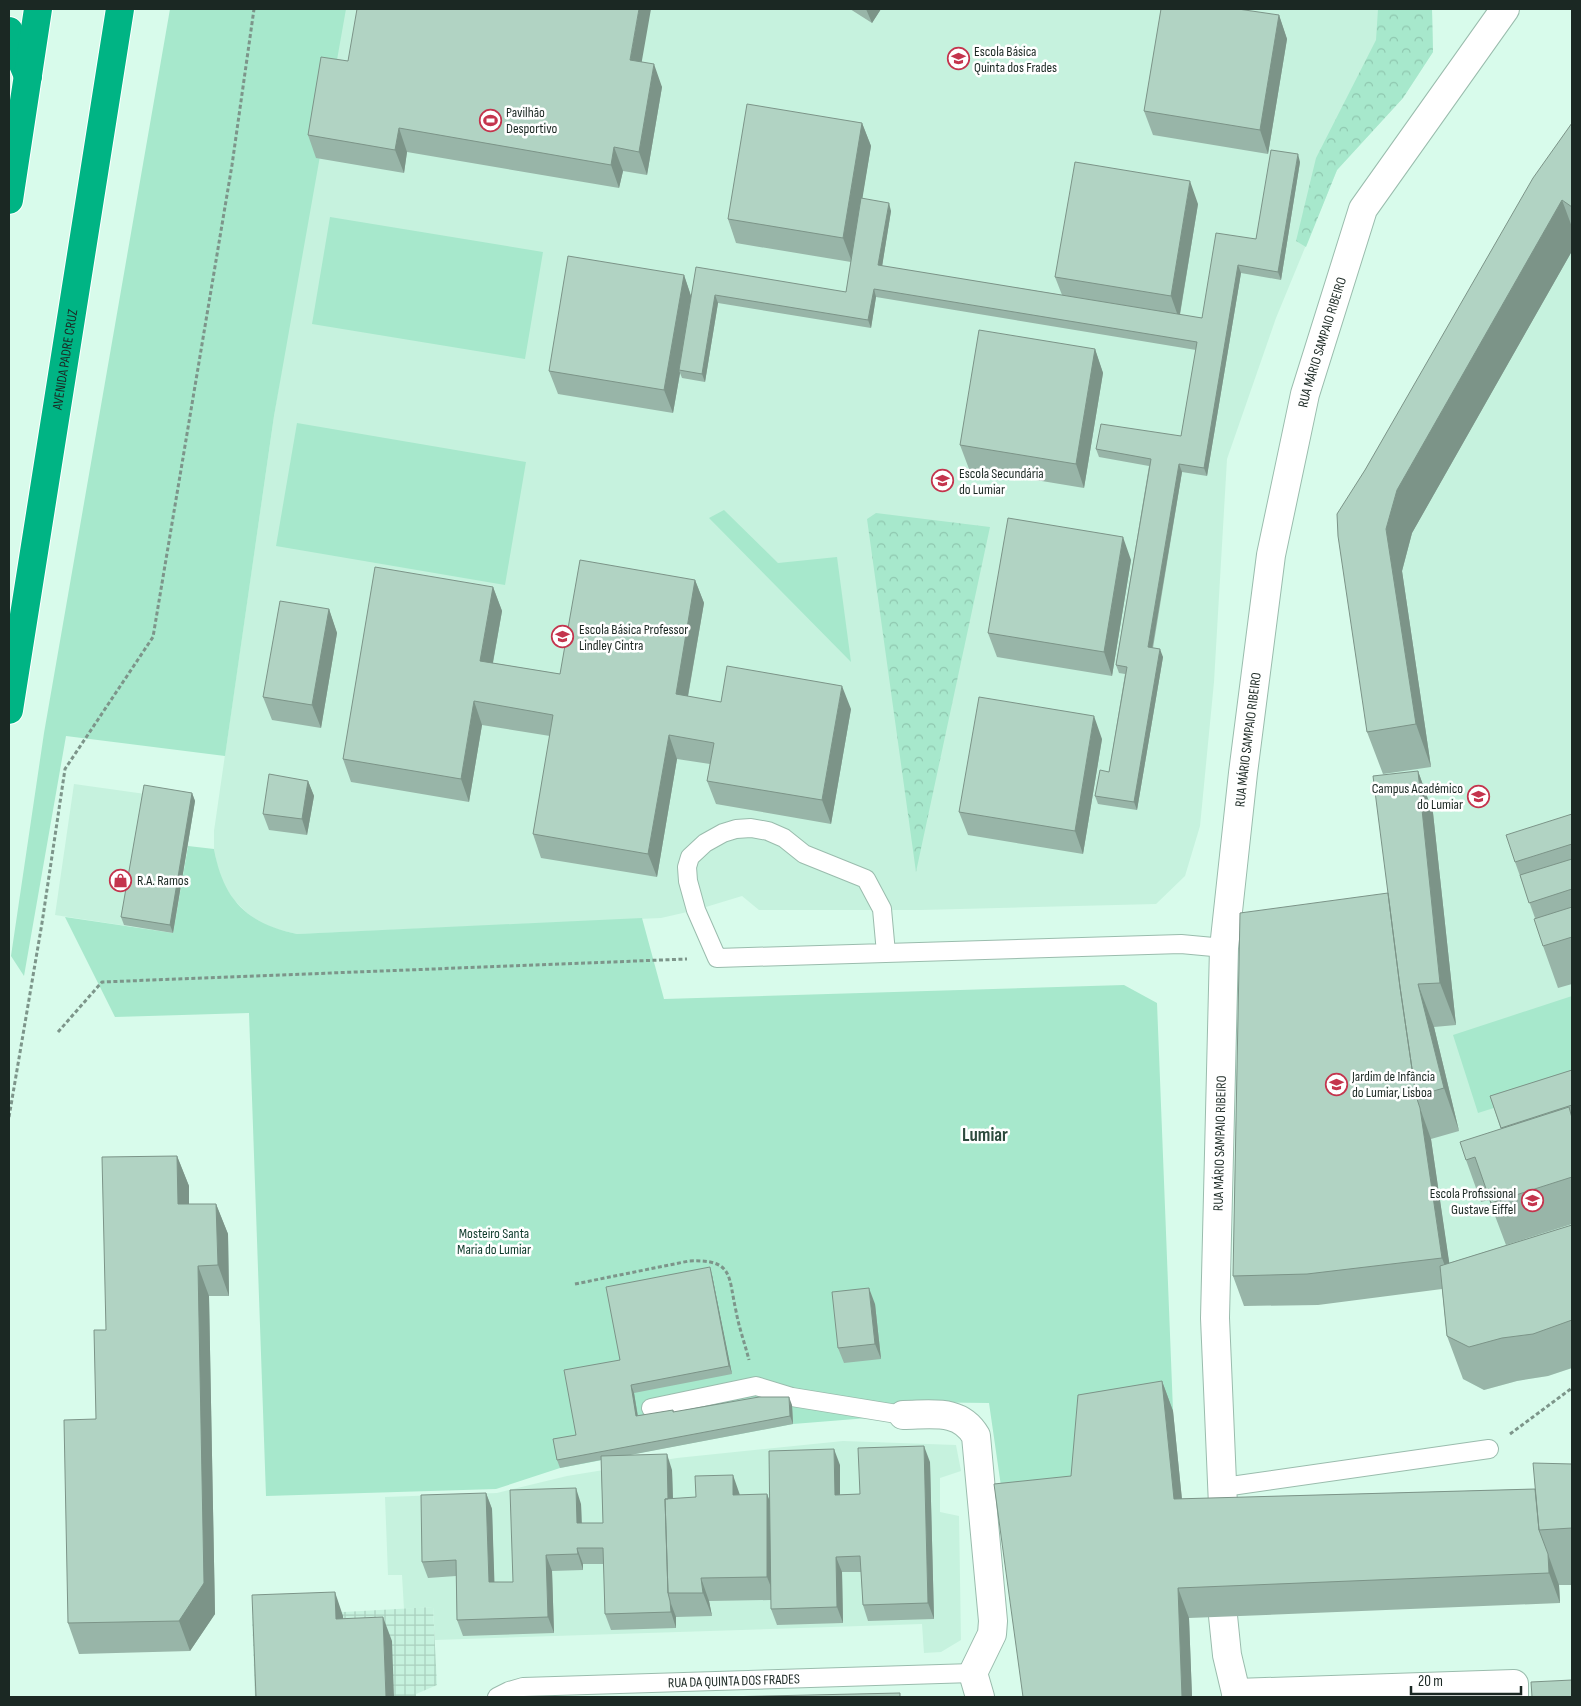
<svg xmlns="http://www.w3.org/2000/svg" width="1581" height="1706" font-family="'Sofia Sans Condensed',sans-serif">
<defs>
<pattern id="industrial-grid" width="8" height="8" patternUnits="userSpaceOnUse" patternTransform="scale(1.25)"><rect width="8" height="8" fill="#c6f2de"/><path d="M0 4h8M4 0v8" fill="none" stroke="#aad0be"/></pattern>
<pattern id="forest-crowns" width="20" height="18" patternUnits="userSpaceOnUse" patternTransform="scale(1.25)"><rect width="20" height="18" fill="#a7e8cc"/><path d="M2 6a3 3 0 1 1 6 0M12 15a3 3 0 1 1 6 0" fill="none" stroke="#8fc7af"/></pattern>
</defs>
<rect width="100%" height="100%" fill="#d8fbeb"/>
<path fill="#c6f2de" d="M344 9H1432L1433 52 1403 98 1337 170 1276 318 1227 459 1214 682 1200 826 1185 876 1156 904 921 910H759L742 896 696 910 661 918 297 934 280 930 263 924 247 913 234 900 223 884 217 865 214 849V831L274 416 316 158Z
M1572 187V1368L1548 1376 1517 1381 1484 1390 1463 1379 1455 1309 1416 1030 1383 774 1353 579Z
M74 784 195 801 173 933 55 915Z
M843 1441 956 1445 961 1471 940 1478V1512L959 1516 961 1640 941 1652 924 1653 922 1624 435 1640 433 1607 404 1609 402 1575H388L385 1497 497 1493 567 1476 677 1458Z"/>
<path fill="url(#industrial-grid)" d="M433 1607 437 1685 416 1694V1697H255L252 1617Z"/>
<path fill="#a7e8cc" d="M170 9H346L274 416 225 756 66 736 24 976 11 956 44 733Z
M330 217 543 252 525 359 312 324Z
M297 423 526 462 505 585 276 546Z
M724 510 778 563 837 557 851 662 709 518Z
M188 846 214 849C223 899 247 924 297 934L642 918 664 999 1124 985 1157 1003 1173 1411 1082 1507 1005 1514 989 1403 903 1402V1425L868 1418 793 1424 560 1468 496 1489 266 1496 249 1013 115 1017 65 917 173 933Z
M1572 996V1083L1478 1113 1453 1035Z"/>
<path fill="url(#forest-crowns)" d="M1378 9H1432L1433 52 1403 98 1337 170 1306 247 1296 241 1316 158 1376 40Z
M876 513 990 527 916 872 867 519Z"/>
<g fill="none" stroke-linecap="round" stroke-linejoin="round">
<defs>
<g id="lane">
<path d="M886 953 882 909 866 879 804 854 784 838 768 831 751 828 736 829 723 833 705 843 690 857 687 867 688 881 696 910 717 958 1181 944 1224 948"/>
<path d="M651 1408 756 1386 792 1397 903 1415"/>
<path d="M1224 1487 1489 1449"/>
<path id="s1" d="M497 1697 509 1691 523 1687 973 1673"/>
</g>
<g id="street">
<path d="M903 1415C931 1415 960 1408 976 1436L993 1621 992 1634 973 1673 980 1697"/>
<path id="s2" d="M1224 1529 1215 1318 1224 948 1243 773 1271 555 1305 394 1363 209 1505 9"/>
<path d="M1223 1616 1227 1655 1236 1693"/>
<path d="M1237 1697 1236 1693 1514 1684V1697"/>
</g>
<g id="highway">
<path d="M9 31 28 76"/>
<path d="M9 200 38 9"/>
<path id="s3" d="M9 710 120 9"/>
</g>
</defs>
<use href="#lane" stroke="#9abcad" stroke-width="20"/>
<use href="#street" stroke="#9abcad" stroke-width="30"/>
<use href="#highway" stroke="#fff" stroke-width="30"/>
<path stroke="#7d958a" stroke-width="3" stroke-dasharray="4 2.5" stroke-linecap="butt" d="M58 1032 102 982 687 959
M9 1117 42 923 65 769 153 637 232 165 254 9
M575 1284 689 1261C734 1259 728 1276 736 1311 739 1328 745 1344 749 1360
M1510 1434 1572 1388"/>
<use href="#lane" stroke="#fff" stroke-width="18"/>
<use href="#street" stroke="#fff" stroke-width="28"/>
<use href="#highway" stroke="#00b484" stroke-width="28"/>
</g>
<path fill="#98b5a8" d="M850 9H881L872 23Z
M1279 15 1287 39 1268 154 1153 135 1144 111Z
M348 61 642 62 662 87 647 175 623 171 619 188 407 152 404 173 316 158 308 135Z
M862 123 871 146 862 198 891 211 882 266 1062 295 1055 277 1198 204 1180 315 1202 318 1256 239 1300 162 1281 280 1241 273 1207 476 1182 472 1153 648 1163 657 1137 810 1098 804 1095 796 1109 772 1125 674 1119 673 1116 665 1149 466 1099 457 1096 449 1181 436 1196 350 876 297 871 328 718 303 705 382 682 378 680 373 673 413 558 394 549 371 684 275 691 296 846 292 851 262 736 243 728 219Z
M1572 123V251L1412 533 1402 571 1431 767 1383 774 1367 732 1365 470Z
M1095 349 1103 373 1084 488 969 469 960 445Z
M1131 560 1112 676 997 657 988 633Z
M695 580 704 603 688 697 721 702 851 709 831 824 716 804 707 781 710 764 677 759 657 877 541 858 533 834 550 736 482 725 469 802 351 782 343 759 493 587 502 611 493 663 560 674Z
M329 609 337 633 321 728 272 720 263 697Z
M1102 739 1083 854 968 835 959 812Z
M1418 771 1433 813 1456 1025 1434 1027 1459 1131 1431 1139 1449 1263 1572 1225V1368L1548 1376 1517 1381 1484 1390 1463 1379 1447 1336 1442 1289 1318 1305 1244 1306 1233 1276 1388 893Z
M308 781 314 796 307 835 269 830 263 814Z
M192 793 195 801 173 933 124 925 121 917Z
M1572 814V984L1558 988 1543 946 1535 918 1515 862Z
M1572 1070V1224L1506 1245 1489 1200 1481 1202 1466 1160 1501 1129 1490 1096Z
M177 1156 189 1186V1204H216L228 1234 229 1296H209L215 1614 190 1651 79 1654 68 1623 96 1419 106 1330Z
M712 1275 732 1374 634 1393 638 1416 673 1410 674 1412 792 1405 793 1424 625 1456 672 1470 673 1499 767 1494 769 1500 840 1465V1495L860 1494 930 1462 934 1619 868 1621 863 1605 861 1572H842L843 1623 777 1625 771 1609V1600L709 1601 712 1616 676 1617V1628L611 1630 605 1614 604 1564H583V1570L552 1571 554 1633 463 1636 457 1620 456 1576 428 1578 422 1562 486 1493 492 1509 494 1582H513L581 1504 582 1523H603L601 1460 560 1468 557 1460 576 1435 620 1360Z
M875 1304 881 1359 844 1363 838 1348Z
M1162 1381 1173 1411 1182 1499 1535 1489 1572 1464V1585H1559L1560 1603 1189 1618 1192 1697H1023L1071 1476Z"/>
<path fill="#7c9488" d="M639 9H651L638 83 630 60Z
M866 9H881L872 23Z
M1279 15 1287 39 1268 154 1260 130Z
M654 64 662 87 647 175 639 152Z
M862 123 871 146 852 262 843 238Z
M399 128 407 152 404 173 395 150Z
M614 147 623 171 619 188 611 165Z
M1298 154 1300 162 1281 280 1278 272Z
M1190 181 1198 204 1179 319 1171 296Z
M1562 200 1572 227V251L1412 533 1402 571 1431 767 1416 724 1386 529 1397 490Z
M889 203 891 211 881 273 878 265Z
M1238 265 1241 273 1207 476 1204 468Z
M684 275 692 299 679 370 680 373 673 413 664 390Z
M874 289 876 297 871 328 868 320Z
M715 295 718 303 705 382 702 374Z
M1095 349 1103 373 1084 488 1076 464Z
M1179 464 1182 472 1151 655 1148 647Z
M1123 537 1131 560 1112 676 1104 652Z
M695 580 704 603 684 718 676 694Z
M493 587 502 611 489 684 480 661Z
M329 609 337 633 321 728 312 705Z
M1160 649 1163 657 1137 810 1134 802Z
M842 686 851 709 831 824 822 800Z
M474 701 482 725 469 802 461 779Z
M1094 716 1102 739 1083 854 1075 831Z
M669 735 677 759 657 877 648 854Z
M1418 771 1433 813 1456 1025 1440 983Z
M308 781 314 796 307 835 302 819Z
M192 793 195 801 173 933 170 925Z
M1418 984 1434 1027 1459 1131 1444 1088Z
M1420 1108 1431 1139 1453 1288 1442 1258Z
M177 1156 189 1186V1234L178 1204Z
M216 1204 228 1234 229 1296 218 1265Z
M198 1266 209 1296 215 1614 190 1651 179 1621Z
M710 1267 712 1275 732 1374 729 1366Z
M869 1288 875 1304 881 1359 875 1344Z
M1162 1381 1173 1411 1185 1530 1174 1499Z
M631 1385 634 1393 639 1424 636 1416Z
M789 1397 792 1405 793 1424 790 1416Z
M924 1446 930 1462 934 1619 928 1603Z
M834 1449 840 1465V1511L835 1495Z
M667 1454 672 1470 676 1593H670Z
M733 1475 741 1498 733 1495Z
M576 1488 581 1504 582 1539 577 1523Z
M486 1493 492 1509 495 1598 489 1582Z
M767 1494 776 1517V1600L767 1577Z
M577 1548 583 1564V1570L578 1554Z
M1548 1554 1559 1585 1560 1603 1549 1573Z
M546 1555 552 1571 554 1633 548 1617Z
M836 1557 842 1572 843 1623 837 1607Z
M701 1578 709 1601 712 1616 703 1593Z
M1178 1588 1189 1618 1192 1697H1182Z
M335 1592 343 1616 344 1643 336 1619Z
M670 1601 676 1617V1628L671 1612Z
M383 1617 392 1641 394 1697H386Z"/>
<path fill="#b1d3c3" stroke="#7c9488" d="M357 9H639L630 60 654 64 639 152 614 147 611 165 399 128 395 150 308 135 321 57 348 61Z
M1161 9H1238L1279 15 1260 130 1144 111Z
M747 104 862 123 843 238 728 219Z
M1572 123V207L1562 200 1397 490 1386 529 1416 724 1367 732 1338 536 1337 514 1365 470 1533 178Z
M1271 150 1298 154 1278 272 1238 265 1204 468 1179 464 1148 647 1160 649 1134 802 1095 796 1100 770 1109 772 1127 667 1116 665 1151 459 1096 449 1101 424 1181 436 1197 342 874 289 868 320 715 295 702 374 679 370 696 267 846 292 861 198 889 203 878 265 1202 318 1216 233 1256 239Z
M1075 162 1190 181 1171 296 1055 277Z
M568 256 684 275 664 390 549 371Z
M979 330 1095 349 1076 464 960 445Z
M1008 518 1123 537 1104 652 988 633Z
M580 560 695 580 676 694 721 702 727 666 842 686 822 800 707 781 714 743 669 735 648 854 533 834 553 715 474 701 461 779 343 759 375 567 493 587 480 661 560 674Z
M280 601 329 609 312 705 263 697Z
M979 697 1094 716 1075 831 959 812Z
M1418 771 1440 983 1418 984 1444 1088 1416 1096 1400 987 1373 776Z
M269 774 308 781 302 819 263 814Z
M144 785 192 793 170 925 121 917Z
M1572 814V844L1515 862 1506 835Z
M1572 859V889L1529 903 1520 875Z
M1388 893 1400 987 1416 1096 1420 1108 1442 1258 1307 1274 1233 1276 1240 913Z
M1572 907V937L1543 946 1534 919Z
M1572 1070V1105L1501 1128 1490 1096Z
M1569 1107 1572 1118V1177L1491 1203 1475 1157 1466 1160 1460 1142Z
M177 1156 178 1204H216L218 1265 198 1266 204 1583 179 1621 68 1623 64 1420 96 1419 94 1330H106L102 1157Z
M1572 1225V1320L1533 1334 1502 1338 1469 1347 1447 1336 1440 1266Z
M710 1267 729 1366 631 1385 636 1416 673 1410V1412L759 1397H789L790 1416 557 1460 553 1439 576 1435 564 1370 620 1360 606 1287Z
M869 1288 875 1344 838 1348 832 1292Z
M1162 1381 1174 1499 1535 1489 1539 1530 1548 1554 1549 1573 1178 1588 1182 1697H1023L994 1484 1071 1476 1078 1395Z
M924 1446 928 1603 863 1605 860 1556 836 1557 837 1607 771 1609 769 1451 834 1449 835 1495 860 1494 858 1448Z
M667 1454 668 1499H665L668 1593 670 1601 671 1612 605 1614 603 1548H577L578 1554 546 1555 548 1617 457 1620 456 1560 422 1562 421 1495 486 1493 489 1582H513L510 1490 576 1488 577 1523H603L601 1456Z
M1533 1463 1572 1464V1528L1539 1530Z
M733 1475V1495L767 1494V1577L701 1578 703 1593H668L665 1499 696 1497 695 1476Z
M335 1592 336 1619 383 1617 386 1697H256L252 1595Z
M1572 1680V1697H1532L1531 1682Z
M900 1693V1697H721Z"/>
<defs>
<symbol id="school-ring" viewBox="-11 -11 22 22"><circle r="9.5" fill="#fff" stroke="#c4344d" stroke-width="1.5"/><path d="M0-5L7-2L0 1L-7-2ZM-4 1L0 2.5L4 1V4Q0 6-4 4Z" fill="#c4344d"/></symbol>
<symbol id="stadium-ring" viewBox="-11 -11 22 22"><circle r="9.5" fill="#fff" stroke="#c4344d" stroke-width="1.5"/><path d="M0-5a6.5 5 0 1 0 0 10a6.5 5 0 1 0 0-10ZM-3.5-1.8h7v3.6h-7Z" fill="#c4344d"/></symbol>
<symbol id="university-ring" viewBox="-11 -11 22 22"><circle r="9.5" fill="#fff" stroke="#c4344d" stroke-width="1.5"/><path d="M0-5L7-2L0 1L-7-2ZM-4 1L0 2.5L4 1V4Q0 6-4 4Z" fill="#c4344d"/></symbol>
<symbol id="shop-ring" viewBox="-11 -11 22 22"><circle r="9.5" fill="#fff" stroke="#c4344d" stroke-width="1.5"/><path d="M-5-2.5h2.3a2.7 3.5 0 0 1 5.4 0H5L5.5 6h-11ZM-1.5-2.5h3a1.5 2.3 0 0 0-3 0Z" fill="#c4344d"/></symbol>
</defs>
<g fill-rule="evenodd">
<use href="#school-ring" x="946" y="46" width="25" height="25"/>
<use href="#stadium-ring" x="478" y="108" width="25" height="25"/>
<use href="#school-ring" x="930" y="468" width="25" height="25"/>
<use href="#school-ring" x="550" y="624" width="25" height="25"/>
<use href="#university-ring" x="1466" y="784" width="25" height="25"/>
<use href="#shop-ring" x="108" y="868" width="25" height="25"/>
<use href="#school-ring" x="1324" y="1072" width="25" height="25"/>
<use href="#school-ring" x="1520" y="1188" width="25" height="25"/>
</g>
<g text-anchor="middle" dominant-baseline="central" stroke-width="5" stroke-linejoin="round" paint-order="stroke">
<g font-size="14" fill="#1b2823" stroke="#fff" text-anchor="start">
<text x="974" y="51">Escola Básica<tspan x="974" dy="16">Quinta dos Frades</tspan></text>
<text x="506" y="112">Pavilhão<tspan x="506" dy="16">Desportivo</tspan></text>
<text x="959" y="473">Escola Secundária<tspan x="959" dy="16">do Lumiar</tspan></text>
<text x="579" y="629">Escola Básica Professor<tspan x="579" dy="16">Lindley Cintra</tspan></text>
<text x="1463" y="788" text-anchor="end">Campus Académico<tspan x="1463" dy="16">do Lumiar</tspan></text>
<text x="137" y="880">R.A. Ramos</text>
<text x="1352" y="1076">Jardim de Infância<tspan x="1352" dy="16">do Lumiar, Lisboa</tspan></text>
<text x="1516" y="1193" text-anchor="end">Escola Profissional<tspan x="1516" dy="16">Gustave Eiffel</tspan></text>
</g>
<g font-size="14" fill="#1b2823" stroke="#fff">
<text stroke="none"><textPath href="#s2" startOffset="1196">RUA MÁRIO SAMPAIO RIBEIRO</textPath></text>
<text stroke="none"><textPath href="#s3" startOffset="355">AVENIDA PADRE CRUZ</textPath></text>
<text stroke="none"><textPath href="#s2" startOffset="791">RUA MÁRIO SAMPAIO RIBEIRO</textPath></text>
<text stroke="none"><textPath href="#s2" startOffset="386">RUA MÁRIO SAMPAIO RIBEIRO</textPath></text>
<text stroke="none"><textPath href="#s1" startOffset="239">RUA DA QUINTA DOS FRADES</textPath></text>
</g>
<g font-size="14" fill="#0d3a2a" stroke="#fff">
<text x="494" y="1233">Mosteiro Santa<tspan x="494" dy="16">Maria do Lumiar</tspan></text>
</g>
<g font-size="19" font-weight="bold" fill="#2d4b3e" stroke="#fff">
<text x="985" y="1135">Lumiar</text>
</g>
</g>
<rect width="1581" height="1706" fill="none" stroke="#1b2823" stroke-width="20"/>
<path d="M1411 1686v8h110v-8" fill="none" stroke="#1b2823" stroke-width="2.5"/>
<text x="1418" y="1686" font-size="15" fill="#1b2823" stroke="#ffffff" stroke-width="4" paint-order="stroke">20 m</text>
</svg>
